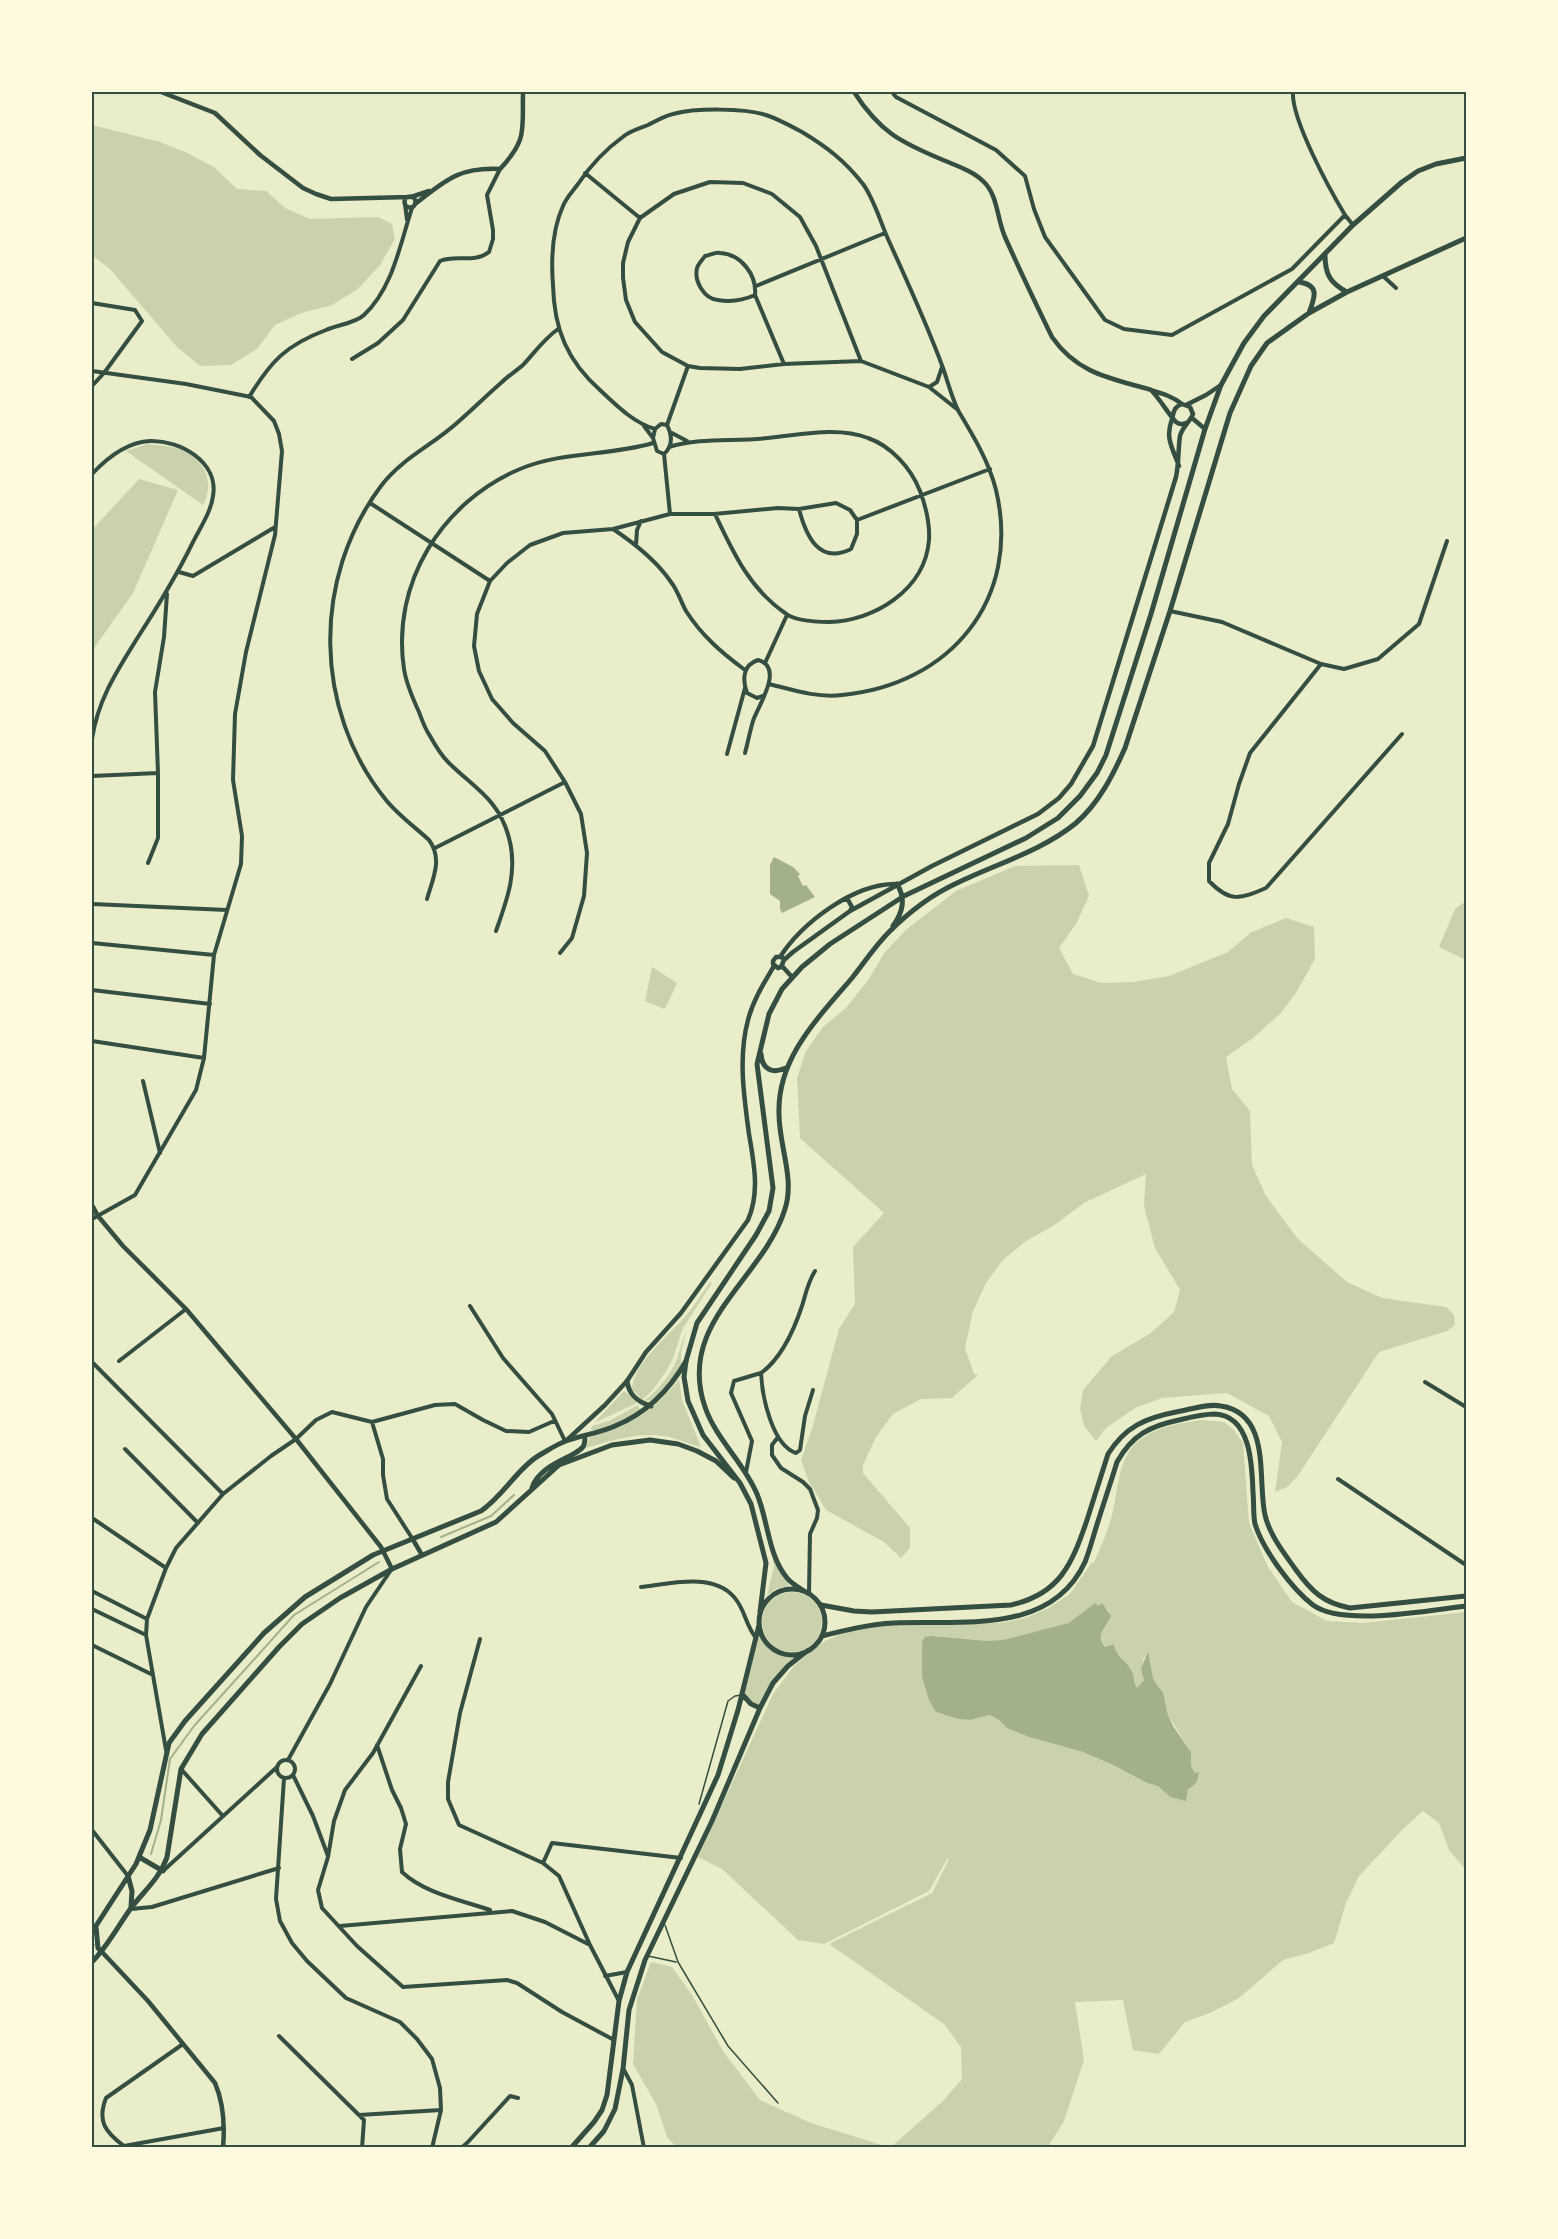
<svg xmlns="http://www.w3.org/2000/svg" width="1558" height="2239" font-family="Signika,sans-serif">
<rect width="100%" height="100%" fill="#e9edc9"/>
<path fill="#cad2ad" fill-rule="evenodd" d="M92 125 160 142 187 153 214 167 237 189 266 191 285 208 310 219 378 217 392 224 395 239 380 265 358 289 332 305 301 313 275 325 257 349 231 365 200 366 177 347 110 269 92 255Z
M148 444C160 446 175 446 186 452 207 464 214 485 203 505L126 451Z
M139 479 178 490 133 593 92 651V530Z
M1079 865 1089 896 1076 924 1059 948 1073 974 1101 983 1133 982 1169 976 1228 952 1250 933 1286 918 1314 927 1315 959 1297 991 1280 1014 1253 1038 1226 1057 1232 1089 1250 1111 1252 1165 1266 1196 1298 1239 1347 1282 1382 1298 1446 1307 1454 1315 1455 1325 1447 1331 1379 1352 1297 1477 1287 1487 1275 1492 1282 1442 1269 1416 1227 1393 1162 1398 1135 1408 1106 1428 1096 1441 1084 1426 1080 1409 1083 1390 1112 1356 1151 1333 1174 1312 1180 1290 1155 1248 1144 1206 1146 1174 1084 1203 1053 1226 1026 1241 1003 1260 986 1283 973 1311 965 1348 974 1374 978 1375 952 1398 921 1399 893 1414 876 1437 863 1465V1473L910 1528V1548L901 1558 884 1542 826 1510 808 1480 801 1460 812 1429 839 1329 855 1304 853 1247 884 1213 800 1138 797 1078 806 1051 823 1027 846 1008 868 980 885 952 907 929 956 891 1015 866Z
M1466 901V960L1439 947 1455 909Z
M652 967 677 983 665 1009 645 1001Z
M710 1282 712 1283 683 1328 673 1358 667 1370 652 1391 642 1400 632 1389C633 1364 669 1335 685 1317 694 1306 702 1294 710 1282Z
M686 1332 681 1352V1363L675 1376 653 1400 644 1401C657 1391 671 1375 677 1359 680 1350 682 1340 686 1332Z
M679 1379 682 1400 701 1447C690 1445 680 1439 669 1437 640 1431 614 1440 586 1448L590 1437C630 1425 653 1413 679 1379Z
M625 1391 637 1403 594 1423 623 1392Z
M638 1405 640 1410C627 1419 606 1431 591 1430L592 1426 609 1421Z
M1201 1420 1224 1422 1234 1430 1243 1443 1249 1523 1268 1567 1292 1602 1327 1621 1363 1623 1466 1612V1870L1449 1850 1439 1823 1423 1811 1403 1829 1359 1876 1346 1903 1334 1943 1309 1953 1283 1960 1239 1998 1212 2012 1185 2022 1159 2054 1133 2050 1123 2000 1075 2002 1084 2060 1064 2121 1048 2147H891L944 2100 962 2079 961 2047 944 2024 829 1944 932 1893 949 1859H947L929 1891 824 1944 798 1940 722 1869 698 1857 773 1694 794 1666 815 1648 825 1641 843 1633 866 1628 892 1625 1001 1623 1025 1618 1047 1609 1070 1594 1092 1562 1094 1563C1101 1546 1109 1529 1113 1511 1119 1485 1118 1453 1144 1437 1161 1426 1181 1423 1201 1420ZM1097 1606H1102L1109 1611C1108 1625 1095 1634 1105 1647L1114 1644C1117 1657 1121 1656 1128 1665 1133 1672 1130 1682 1137 1688L1144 1680 1143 1660 1148 1651 1153 1678 1157 1685 1163 1692 1168 1715 1191 1752V1766L1195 1773H1199C1198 1781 1196 1785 1188 1789L1186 1800 1170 1797 1158 1786 1147 1783 1113 1765 1083 1752 1029 1737 1007 1728 999 1720 990 1715 970 1720 958 1719 936 1712 931 1636C949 1637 969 1641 987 1641 1014 1642 1041 1631 1066 1624 1080 1620 1082 1608 1097 1606Z
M772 1556 790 1587 778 1588 767 1595 774 1567Z
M762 1622a30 30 0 1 1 60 0a30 30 0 1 1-60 0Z
M759 1627C768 1650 778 1654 801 1655L788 1666 761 1706 751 1702 744 1693Z
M651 1962 672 1967 692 1995 723 2051 760 2100 811 2123 888 2147H676L667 2137 657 2106 633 2064 637 2000Z"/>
<path fill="#a3b18a" d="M774 857 793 867 800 874 798 876 803 886 806 885 815 897 782 913 780 909V901L770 894V865Z
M1095 1603 1098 1606 1102 1603 1111 1616C1106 1627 1095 1635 1105 1647L1114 1644C1117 1659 1126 1659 1131 1670 1135 1677 1133 1682 1137 1688L1144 1680 1141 1669 1148 1651 1153 1678 1157 1685 1163 1692 1168 1715 1173 1726 1191 1752V1766L1195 1773 1199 1772C1198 1781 1196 1785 1188 1789L1186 1801 1170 1797 1158 1786 1147 1783 1113 1765 1083 1752 1029 1737 1007 1728 999 1720 990 1715 970 1720 958 1719 936 1712 929 1700 922 1677V1642L925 1637 931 1636 987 1641 1003 1640 1069 1623Z"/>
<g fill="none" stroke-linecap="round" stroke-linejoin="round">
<path stroke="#a3b18a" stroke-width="2" d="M441 1537 491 1516 514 1495
M151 1854 161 1820 170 1759 194 1726 294 1615 379 1562
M92 1947 94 1945"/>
<path stroke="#344e41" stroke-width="1.5" d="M699 1804 728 1701 735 1696 741 1695
M665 1925 678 1962 728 2046 778 2103
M648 1956 676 1962"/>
<path stroke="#344e41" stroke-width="4" d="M892 92 896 97 996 150 1025 176 1034 209 1045 237 1105 320 1124 329 1172 335 1292 269 1345 215 1353 225
M1293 92C1291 119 1330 190 1345 215
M585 173 640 218
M405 204 407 220
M1383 276 1396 288
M756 286 885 233
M755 295C744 300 730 302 718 300 704 299 694 281 697 268 698 264 703 259 705 256 710 255 715 252 720 253 741 254 757 275 755 295L784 364
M92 303 135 310 142 321 104 373 92 386
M352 359 378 343 403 320 440 261C457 254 473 264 489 252L493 239V230L487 195 500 169
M861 361 816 246 800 217 772 194 743 183 710 182 674 194 640 218 628 242 623 263V278L626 300 635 322 662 352 688 366 700 368 740 369 784 364 861 361 929 387 958 410
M92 371 186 384 251 397 274 421 279 434 282 451 275 535 246 652 235 714 233 780 242 836 241 864 214 955 204 1058 196 1090 135 1195 92 1219
M929 387 937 382 942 367
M249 397C271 361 286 345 326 330 337 325 356 323 364 315 393 288 400 244 412 208
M661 424 667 425C672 435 673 446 664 454L657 451 653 438 655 429Z
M667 425 688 366
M644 426 653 438
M655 429C634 423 617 406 601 391 567 361 554 329 553 285 551 259 552 230 563 206 566 198 573 191 578 184 590 166 606 149 624 136 630 131 640 128 648 125 656 121 664 116 673 114 695 108 744 108 766 115 778 119 791 126 802 132 827 147 845 161 863 184 874 199 880 221 888 239 907 281 927 324 943 368 948 382 952 399 959 412 974 437 989 462 996 490 1022 599 950 685 842 695 817 698 793 690 769 684
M670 432 687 441
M669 447C701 437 735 442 768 438 800 435 837 426 868 438 891 446 911 468 920 491 926 507 930 523 929 540 925 590 874 621 829 622 816 622 795 621 785 613 749 588 733 552 715 514
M664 454 670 514
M92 474C107 458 127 442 150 441 180 440 219 462 213 496 211 512 200 528 193 542 177 575 158 606 138 637 117 671 98 699 92 739
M370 503 490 581
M857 520 990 469
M613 529C634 543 656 560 671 582 678 591 681 602 686 611 702 636 722 653 745 670
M636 545 637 530 641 521
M179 572 193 576 275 527
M1170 611 1222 622 1321 664 1344 669 1378 659 1419 624 1447 541
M765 663 787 615
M1321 664 1250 753 1239 784 1228 824 1209 863V881C1230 903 1240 899 1266 888L1402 734
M745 753C748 742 750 731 753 721 758 706 785 667 758 660 743 665 742 679 747 693L757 698 763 696
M727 754 745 688
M92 776 158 773
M435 848 565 782
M148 863 158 838V773L155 692 164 637 167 594
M427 899C433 878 443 859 429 840 415 827 398 815 386 800 313 710 312 578 381 486 402 458 433 445 458 422 473 409 487 395 502 382 508 376 516 371 523 365 535 352 543 340 558 329
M92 904 227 910
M496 931C507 900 518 871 509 838 499 799 474 788 448 762 441 755 435 745 430 736 425 729 422 720 419 712 413 699 406 683 404 669 391 583 442 502 520 469 563 451 610 456 653 443
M92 943 214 955
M560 953 572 938 584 896 587 853 581 814 565 782 545 751 513 723 492 699 479 671 474 646 477 614 490 581 507 563 530 545 563 533 613 529 670 514H714L778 508 799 509 836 503 850 510 857 520V534L851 549C819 565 806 536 799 509
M92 990 210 1004
M92 1041 204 1058
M143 1081 160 1153
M470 1306 503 1358 552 1414 565 1441
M119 1361 186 1309
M92 1362 223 1494
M1425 1382 1466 1407
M813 1390 805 1416 800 1450 796 1453C772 1445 762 1396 761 1373 782 1358 794 1330 802 1306 806 1293 808 1282 815 1271
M372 1422 383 1459V1475L387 1499 412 1538
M778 1437 772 1445V1455L781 1468 803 1482 810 1489 818 1510 817 1518 810 1534 809 1593
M125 1449 198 1523
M746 1472 752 1441 731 1393 734 1381 761 1373
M1338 1479 1466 1565
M92 1518 166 1568
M641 1587C669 1584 713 1572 734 1597 745 1609 745 1624 756 1638
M92 1591 147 1619
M92 1609 146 1635
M480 1639 460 1713 448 1782V1799L459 1825 543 1863 559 1876 590 1945 619 2001
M92 1645 153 1675
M421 1666 373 1753 345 1790 334 1821 328 1857 318 1890 322 1908 357 1946 403 1987 507 1980 517 1983 562 2012 614 2040
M377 1745 392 1790 401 1808 406 1824 400 1849 402 1872C424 1893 461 1900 490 1910
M166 1750 146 1635 147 1619 166 1568 176 1548 223 1494 271 1456 296 1439 316 1420 332 1412 372 1422 435 1405 455 1404 483 1420 506 1431 529 1432 554 1421
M277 1769a9 9 0 1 1 18 0a9 9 0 1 1-18 0Z
M288 1760 330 1684 366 1607 391 1570
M181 1769 222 1815
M293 1775 313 1816 328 1856
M284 1778 276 1899 280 1921 292 1943 307 1961 346 1998 400 2022 417 2039 432 2059 440 2088 441 2110 432 2148
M92 1830 128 1876
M543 1863 552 1843 681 1858
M163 1871 277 1767
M131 1909 152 1907 279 1868
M340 1926 512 1911 545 1922 588 1944
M605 1976 627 1972
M279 2036 364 2120 362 2148
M183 2044 106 2098C97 2121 105 2132 124 2146L224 2128
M624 2070 632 2085 644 2148
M359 2115 441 2110
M461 2148 467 2143 510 2096 518 2098"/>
<path stroke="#344e41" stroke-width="4.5" d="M161 92 215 113 260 155 303 188 316 194 331 199 409 197
M854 92C880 132 900 142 943 160 957 166 973 171 984 182 998 196 997 219 1005 237 1020 271 1036 304 1052 337 1077 373 1109 378 1148 389 1161 393 1172 396 1182 404
M404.5 202a5.5 5.5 0 1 1 11 0a5.5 5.5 0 1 1-11 0Z
M411 197 429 191
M415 204C446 180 459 167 500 169 528 139 522 130 523 92
M1151 390C1160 399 1169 415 1176 422 1180 425 1182 424 1186 423
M1186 405 1206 395 1221 385
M1192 418 1205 429
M844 899 848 900 852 907 850 911
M780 957C802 923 853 884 895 884
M784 960 782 957H776L773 961V964L778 968 781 967 784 960 793 952 850 911 932 866 1038 814 1059 798 1071 784 1093 746 1176 477C1179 463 1178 449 1180 436 1182 427 1190 422 1193 414L1190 407 1182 404C1174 407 1174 411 1172 419 1165 438 1172 447 1179 466
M782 966 792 977
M92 1205 98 1216 123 1246 186 1309 296 1439 381 1547 392 1569
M567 1440 605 1405 627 1381 646 1352 681 1313 748 1220C760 1192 754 1164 749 1134 744 1097 738 1057 748 1020 753 1000 764 983 774 966
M412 1538 422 1555
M102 1952 148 2001 215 2083C224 2104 225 2125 223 2148"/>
<path stroke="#344e41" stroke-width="5" d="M627 1381C629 1395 637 1402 651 1406
M532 1488C539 1463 579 1457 584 1445 585 1442 585 1439 585 1436
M821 1605 854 1611 872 1612 1011 1605C1060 1594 1072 1564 1087 1520 1094 1498 1101 1476 1108 1454 1125 1427 1145 1418 1176 1412 1189 1410 1207 1403 1221 1406 1272 1414 1257 1479 1265 1515 1270 1536 1284 1553 1296 1570 1312 1592 1324 1603 1350 1608L1466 1596
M822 1636C846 1630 870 1624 894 1623 960 1620 1051 1636 1085 1562 1089 1552 1092 1541 1095 1531 1102 1508 1110 1485 1117 1462 1132 1435 1150 1426 1179 1420 1191 1417 1203 1414 1215 1414 1251 1416 1252 1465 1253 1492 1254 1502 1253 1514 1255 1524 1263 1550 1292 1589 1313 1605 1343 1627 1430 1610 1466 1606
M139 1857 163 1871
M128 1876 132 1891 131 1907
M96 1927 98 1948 102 1952
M92 1932 136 1864 150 1830 169 1743 185 1721 264 1633 305 1597 373 1555 481 1511C504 1495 517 1469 538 1456 547 1451 557 1444 566 1441 582 1435 600 1433 615 1426 647 1413 669 1391 686 1361
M92 1962C108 1946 118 1926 131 1908 144 1891 160 1878 167 1857L181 1769 202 1734 279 1647 302 1624 340 1598 392 1569 496 1522 559 1465 612 1445 650 1440 678 1444 697 1451 716 1461 734 1478"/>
<path stroke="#344e41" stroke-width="5" d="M1325 255C1325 274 1330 283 1347 292
M1299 282C1320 285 1315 297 1309 313
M893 926C903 912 906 899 897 884
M761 1054C762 1070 773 1074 786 1068
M759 1622a33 33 0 1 1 66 0a33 33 0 1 1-66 0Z
M804 1591C798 1587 791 1583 787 1578 768 1555 768 1520 757 1494 744 1463 716 1439 705 1407 676 1322 763 1280 785 1209 795 1178 779 1146 779 1114 777 1058 818 1018 852 978 864 963 875 946 889 932 908 913 933 894 957 883 996 864 1042 851 1076 823 1099 803 1113 775 1125 748L1170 611 1230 413 1251 366 1267 343 1309 313 1347 292 1466 238
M760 1612 766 1563 751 1504 740 1483 703 1435 688 1401 684 1377 686 1361 697 1323 756 1235 769 1211 773 1188 757 1064 769 1014 782 989 802 967 830 944 904 896 1026 838 1058 818 1080 796 1097 773 1106 755 1151 614 1205 429 1221 385 1244 343 1264 316 1353 225 1402 182 1418 171 1436 164 1466 158
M742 1694 751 1704 760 1708
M571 2148 594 2122 602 2110 607 2095 619 2001 627 1972 718 1775 738 1710 759 1625
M589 2148 604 2131 615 2109 623 2069 629 2010 645 1960 712 1821 760 1708 773 1683 788 1666 807 1651"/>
</g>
<rect width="1558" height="2239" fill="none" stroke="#fefae0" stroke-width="186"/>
<rect x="93" y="93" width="1372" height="2053" fill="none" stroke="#344e41" stroke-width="2"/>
</svg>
